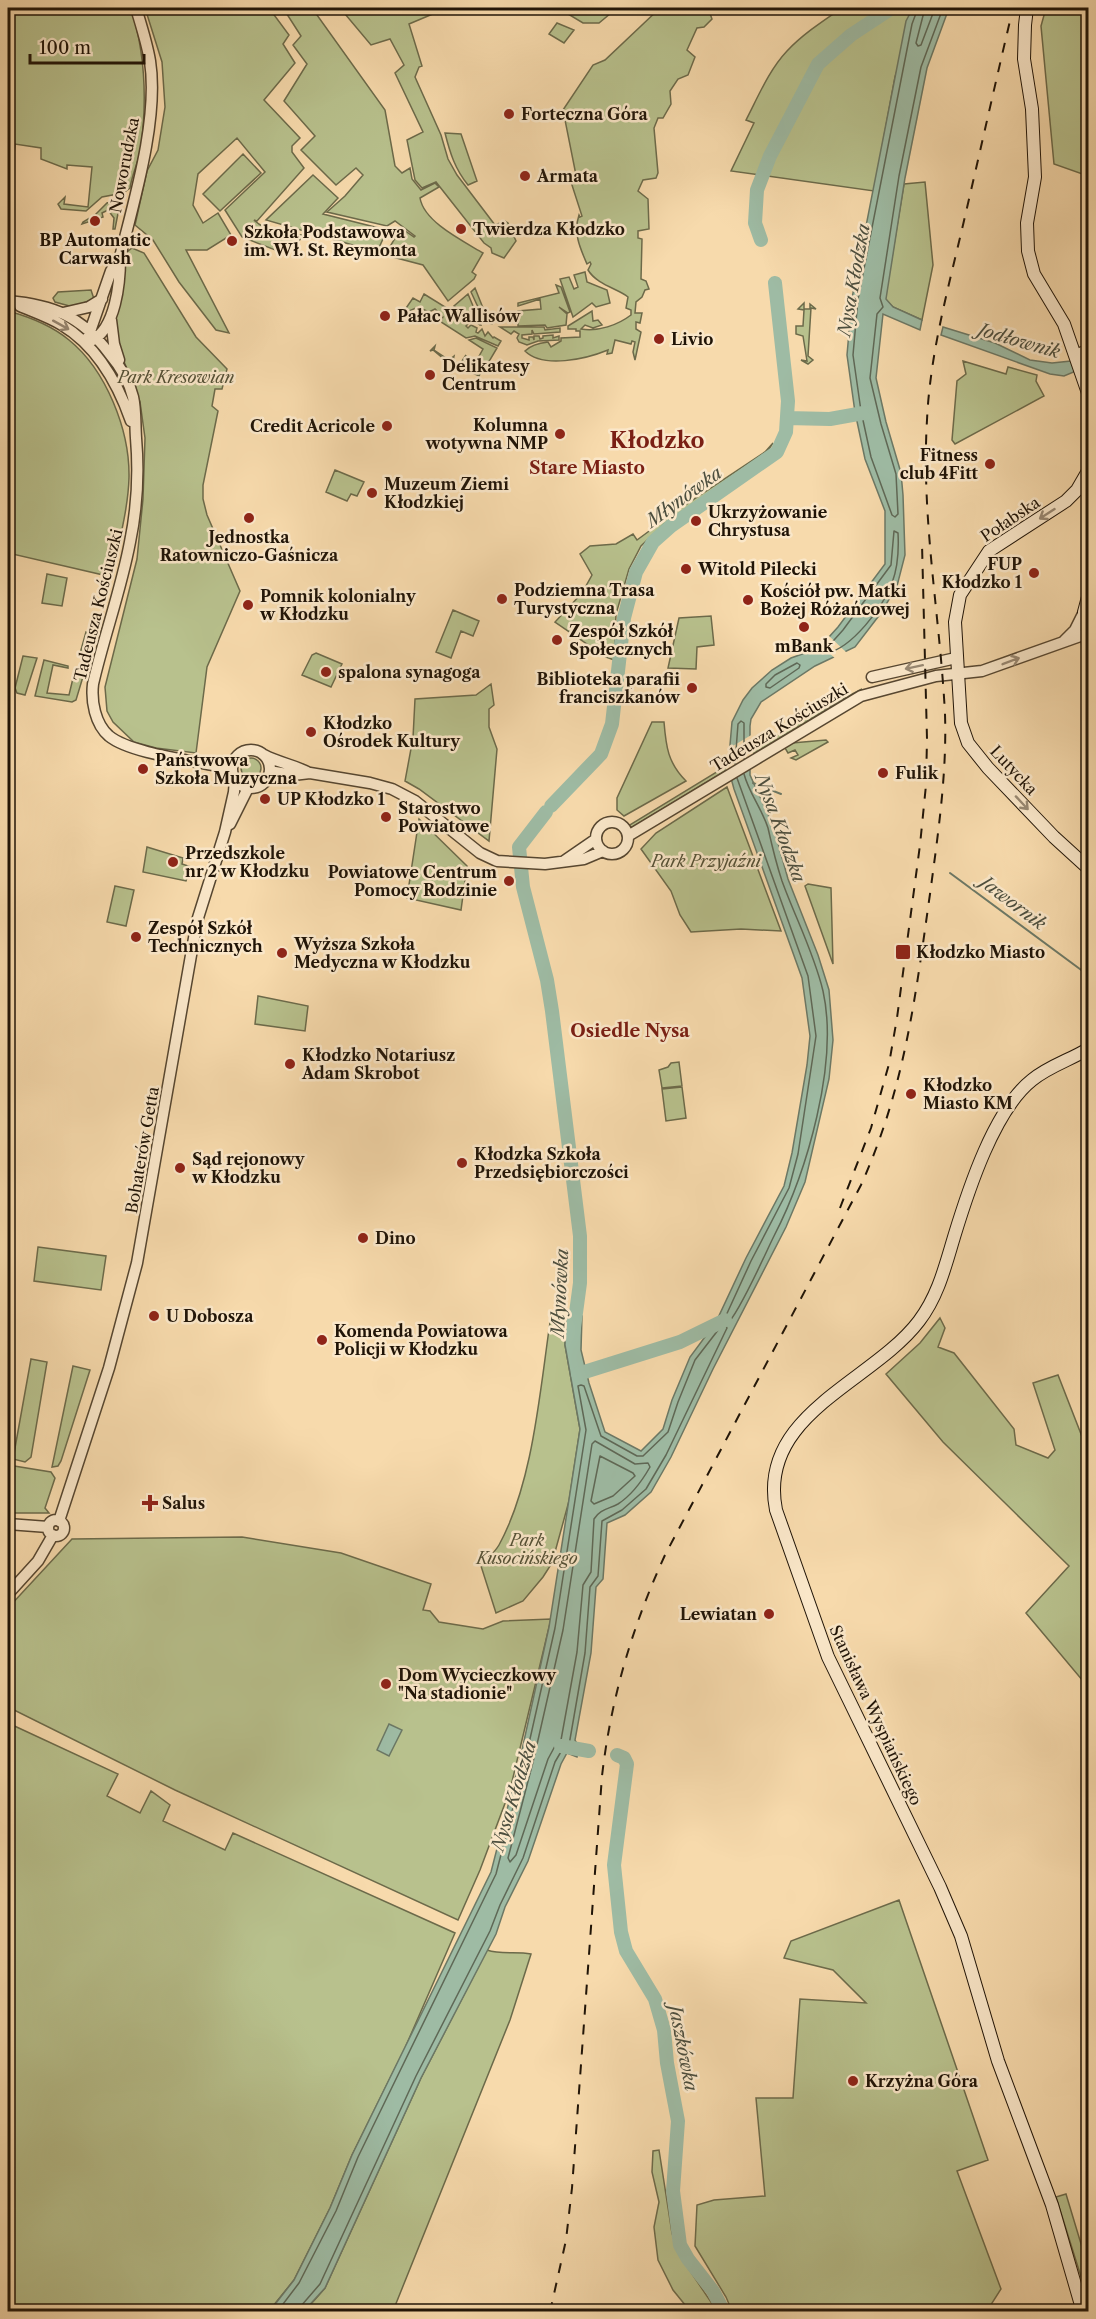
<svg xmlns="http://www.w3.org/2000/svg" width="1096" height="2319" font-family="'Libre Caslon Text',serif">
<rect width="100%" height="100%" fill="#f7daac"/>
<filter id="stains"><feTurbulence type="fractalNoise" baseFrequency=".00333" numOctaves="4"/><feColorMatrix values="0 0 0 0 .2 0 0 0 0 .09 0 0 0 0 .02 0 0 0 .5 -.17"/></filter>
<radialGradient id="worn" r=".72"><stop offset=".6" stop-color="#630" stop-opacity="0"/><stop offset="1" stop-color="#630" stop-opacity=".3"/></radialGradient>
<path fill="#b8c18d" stroke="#6c6a4a" stroke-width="1.5" d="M13 8H131C145 52 147 100 141 147 139 161 132 174 130 188L123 193 102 197 86 211 61 209 58 204 65 197 64 204 88 207 92 167 67 165V169L41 159V148L15 144 8 218V60H12Z
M145 8H269L289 35 283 44 295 63 264 100 300 138 292 146V152L304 168 257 221 254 220C266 232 287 234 303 235L302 238 283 253 242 237 225 210 265 172 237 138 198 174 193 205 203 223 218 213 231 235 207 250H186L229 333 216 330 179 282 153 240 135 225 147 171 158 150 165 107 162 62Z
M283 8H312L385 110 395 166 402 173 410 168 412 179 421 190 435 183 439 187 420 198C424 222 463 241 483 253L472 272 476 275 474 279 448 301 423 265 385 255 401 228 414 237 415 236 395 221 387 226 327 212 345 196 363 175 356 168 336 185 301 150 315 136 284 101 307 64 293 45 301 36Z
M340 8H447L409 24 422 66 419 67 415 77 441 135 448 159 457 175 495 225 505 221 508 223 516 241 504 258 492 253 491 248 484 243 436 182 422 188 415 180 407 140 423 132 395 73 404 65 390 39 371 45Z
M558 8H617L599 23H583Z
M660 8H708L712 19 704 27 697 28 687 50 695 57 688 75 678 79 670 91 671 104 663 118H658L654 128 658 173 656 178 643 180 638 191 648 199 649 229 638 231V238L642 239 641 279 646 281 649 289 645 290 642 297 636 302 635 313H642L640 323 636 322V329L641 332 635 360 633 352 635 342 632 341 631 344 615 340 612 353 607 354 608 350C586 359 543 369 525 351 531 345 539 343 548 342L551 347 561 341V338L580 337V331H576V329H568V326L592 311 593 321 598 320 602 325 593 328 585 325 581 329C598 332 618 325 631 315V310L626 308 628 297C619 289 597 285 588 270L591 264 590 262 587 264C580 248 573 233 579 215L580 217 582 216 571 182 577 180 563 110 593 65 605 60Z
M842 8H917L895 77 874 191 731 171 754 123 746 120C758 97 769 70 787 51 803 34 823 21 842 8Z
M1046 8H1088V176L1054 164 1041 26Z
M557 23 574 30 564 43 549 34Z
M445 133 461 134 477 181 468 185C455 169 450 153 445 133Z
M243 154 261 173 220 211 203 194Z
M313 175 338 198 323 214 387 230 377 252 266 220Z
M925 182 933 265 922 320 893 307 885 299 904 184Z
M114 201 120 203 115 229H113L114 218 108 210 102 213 103 217 82 224 83 222 95 215 107 203Z
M132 248 144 253 196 337 227 369 222 389H215L212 406 218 411 203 485V499L207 515 240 591 207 667 196 753 156 748 134 742 113 722 107 711 105 687 137 559 143 499 145 438 140 402 123 359 114 328 127 252Z
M585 272 587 282 607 290 610 303 596 307 592 303 573 317 560 279 569 277 574 289 578 287 574 275Z
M556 285 561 287 570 312 568 313 559 307 567 314 566 325 547 328 545 325 518 326V311L541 309 540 299 518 306V303L559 293Z
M475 288 487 318 515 314 514 317 494 321 492 324 485 322 471 292Z
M91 290 94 299 73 307 55 302 53 298 58 292Z
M424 294 450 310 449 313 469 323 466 326 468 328 471 325 477 328 476 332 478 333 482 329 485 336 488 332 493 338 494 337 501 341 498 346 475 336 466 338 441 322 443 317 435 309 429 312 418 307 407 312 404 311 413 298 420 302Z
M468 294 481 325H480L454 306Z
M804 303V309H810V304L816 309 811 308 808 356 813 360 808 364 801 360 807 361 803 336 796 334V326H803L804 310 798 309Z
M8 311C30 317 51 325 69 340 106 370 130 430 129 478 128 511 118 544 112 577L8 553Z
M500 327H544L545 330 560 328V332L534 334 532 330V334L522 335V338L529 340V337H533L534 340V336H539L540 339 543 338V336L553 335V338L559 336V340L538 341 527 345 519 342 517 338 519 334 514 331 511 334Z
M476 338 497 348 487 365 478 358 483 349 469 340Z
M435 346 434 350 449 360 454 356 453 361 460 364 466 355 464 359 474 365 477 361 484 366 479 376 444 359 433 350 430 351Z
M963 361 1006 374 1008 367 1037 375 1036 381 1044 396 955 444 952 440 957 381 966 374Z
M773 443 767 452 664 524 641 546 629 569 616 614 614 660 606 657 555 622 582 593 592 575 580 554 590 546 616 544 633 534 637 540 679 509 765 452Z
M335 470 364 482 357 496 351 494 347 501 326 492Z
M47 574 67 578 62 606 42 603Z
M453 610 479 621 473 636 461 631 451 658 436 652Z
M711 616 714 645 697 647 696 669 668 668 679 618Z
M86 632 95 635 89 658 79 657Z
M316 653 342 664 331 687 302 675 312 655Z
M23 656 37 658 25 695 17 693 15 688Z
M44 660 68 666V668L53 665 47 693 69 695 75 670 78 668 85 670 76 700 72 702 35 696Z
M491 684 494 705 489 709V727L497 749 489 841 419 789 405 781 413 738 415 699 476 695Z
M862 689 834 705 629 829 628 826 802 720Z
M652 722H664C666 747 668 763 686 781L624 816 617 810V798Z
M826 740 828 742 796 760 791 758 798 755 795 750 788 753 785 748 792 743Z
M241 768a10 10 0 1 1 20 0a10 10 0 1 1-20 0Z
M727 787 781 931 741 929 691 932 680 915 671 891 641 849 656 833Z
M419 819 467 866 461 910 407 898Z
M147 847 183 858 182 864 191 867 186 881 143 872Z
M808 884 831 888 833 964 805 886Z
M115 886 134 890 126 926 107 922Z
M258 996 308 1006 305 1031 255 1024Z
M679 1062 682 1086 662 1088 659 1070 668 1067 671 1063Z
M682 1087 686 1118 666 1121 662 1089Z
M38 1247 106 1256 101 1290 34 1281Z
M551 1316 566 1318 565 1345 580 1429 569 1501 552 1563 543 1577 523 1601 496 1613 481 1566C487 1559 495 1552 499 1545 534 1481 540 1387 551 1316Z
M940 1318 945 1328 938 1347 954 1353 1014 1429 1016 1445 1048 1458 1055 1450 1033 1383 1058 1375 1088 1452V1687L1026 1613 1069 1566 943 1442 886 1374 920 1343Z
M31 1359 47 1362 31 1457 25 1462 13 1459Z
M73 1366 90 1370 61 1461 58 1466 52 1467Z
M8 1465 51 1472 55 1478 45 1508 49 1513H8Z
M242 1537 341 1553 431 1584 423 1610 430 1611 439 1622 483 1629 503 1621 551 1619 510 1790 480 1870 458 1920 175 1790 8 1707V1608L72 1539Z
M8 1723 118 1774 107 1796 140 1813 151 1791 170 1805 163 1821 225 1850 233 1833 455 1933 405 2048 352 2155 330 2208 294 2280 269 2311H8Z
M899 1900 988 2160 957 2171 1001 2289 987 2311H732L726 2297 695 2246 697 2205 714 2200 765 2196 756 2098H793L800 1999 866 2003 833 1970 784 1958 791 1941Z
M487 1950C501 1955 516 1951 531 1954L510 2020 393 2311 304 2312 325 2288 421 2078Z
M659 2150 672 2233 678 2253 717 2311H690L673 2290 658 2260 654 2227 659 2202 652 2172 653 2151Z
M1066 2194 1088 2267V2299L1056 2197Z"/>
<path fill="#9ebba4" stroke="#6c7865" stroke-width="1.5" d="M913 8H949L927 68 905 178 886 299 893 307 922 320 920 330 883 314 876 378 886 422 901 473 903 495 905 555 897 586 881 613 855 647 815 666 761 702 751 719 750 726V775L773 825 788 879 818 955 829 990 833 1040 829 1079 805 1182 786 1227 713 1369 671 1457 651 1492 625 1515 607 1523 603 1579 596 1587 591 1653 575 1740 579 1747 577 1757 567 1753 561 1764 528 1861 505 1907 496 1934 421 2078 325 2288 304 2311 269 2312 294 2280 330 2208 352 2155 491 1872 520 1759 549 1627 580 1429 565 1345 566 1318 582 1316 581 1350 589 1383 605 1432 641 1451 663 1429 672 1400 690 1357 716 1322 746 1258 784 1186 792 1153 807 1065 810 1036 802 978 734 789 729 771 730 745 732 722 743 700 752 688 772 670 791 658 819 648 838 627 885 564V511L865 459 855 412 847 355 852 298 906 21Z
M943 327 995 343 1030 360 1052 363 1071 361 1088 356V366L1064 376 1050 374 941 335Z
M389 1724 402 1730 389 1756 377 1750Z"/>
<path fill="#f7daac" d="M828 635 847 653 848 654 837 660 820 645Z
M753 734V767L729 782 726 771V750Z"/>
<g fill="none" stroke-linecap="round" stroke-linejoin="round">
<path stroke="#5f6856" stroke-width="1.5" d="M918 8 912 24 858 299 853 355 861 411 871 457 892 515 895 517 898 514 896 474 881 424 870 378 877 314 883 307 880 298 899 176 921 67 943 8
M925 8 916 43 918 46 921 45 935 8
M894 531 898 533C899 551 898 567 892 583 883 607 852 648 827 653L826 649 843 630 891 565Z
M797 663 800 665 799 668 770 688 766 687V684L775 675Z
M735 764 738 724 741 721 744 723V759
M737 778 808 976 816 1036 798 1154 789 1188 751 1261 724 1320 727 1324C739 1314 765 1254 774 1236 807 1172 839 1063 823 991 814 953 795 917 782 881 776 863 772 846 768 828 762 809 749 793 744 774
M595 1441 635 1464 648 1463 650 1467C642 1481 632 1495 618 1504 609 1509 600 1509 594 1519L591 1572 583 1585 577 1652 561 1740 555 1746 548 1759 516 1855 510 1862 508 1858 533 1762 563 1630 592 1444Z
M600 1456 633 1473 635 1476 613 1496 594 1504 591 1501Z
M277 2312 299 2283 336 2211 358 2157 496 1874 525 1761 555 1628 586 1430 578 1386 581 1385 584 1386 601 1436 637 1456H643L668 1432 678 1402 695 1360 722 1325 725 1324 727 1328 666 1455 646 1489 622 1510 602 1521 598 1576 590 1587 585 1653 569 1745 562 1750 555 1762 523 1858 500 1905 490 1931 416 2076 320 2284 301 2306 300 2312"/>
<path stroke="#6c7865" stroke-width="2" d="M753 783 781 794
M950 873 1088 975"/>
<path stroke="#9ebba4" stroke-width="14" d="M761 240 755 223 757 190 770 156 818 64 851 35 892 8
M787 418 830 419 869 412
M551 806 601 754 612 724 624 618 636 572 653 542 671 526 777 452 786 432 788 401 775 283
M546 812 519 847 523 887 547 980 552 1011 580 1236V1283L573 1335
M578 1374 680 1342 725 1320
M561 1746 589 1751
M617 1755 624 1758 627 1764 614 1865 621 1932 626 1951 655 1999 664 2030 667 2063 678 2121 673 2191 680 2245 688 2259 713 2291 724 2312"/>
<defs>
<path id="tertiary" d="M8 301C53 305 81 316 109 353 120 366 129 380 133 397 136 410 135 424 136 438 139 473 137 508 130 542 121 590 104 636 93 684 91 701 95 724 109 736 130 753 189 760 217 766L228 772 235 779 234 792 225 832 197 921 137 1263 109 1368 59 1521
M20 306C34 312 49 317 62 325 97 346 118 384 131 421
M63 313 89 307 102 299
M111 320 114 344 119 360
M91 341C116 329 120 282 120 258
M86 343 111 271 120 257C134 201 159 118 150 61 147 43 141 25 136 8
M1075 355 1088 350
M1064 641 1075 630 1084 612
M872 677 956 658
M232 769a19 19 0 1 1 38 0a19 19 0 1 1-38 0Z
M264 755C279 763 295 765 309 773
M269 776 275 772 293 775 310 773 370 783 392 789 415 801 480 853 497 861 545 864 584 859 603 851
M596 838a16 16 0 1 1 32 0a16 16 0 1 1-32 0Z
M230 824 248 788
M628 836 861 696 936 676 982 671 1086 634
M564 861 596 839
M48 1528a8 8 0 1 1 16 0a8 8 0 1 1-16 0Z
M8 1524 48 1527
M8 1594 38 1561 53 1535"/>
<path id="secondary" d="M1027 8 1025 25 1024 59 1032 109 1035 177 1027 223 1028 251 1034 274 1064 324 1088 393
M1088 471 1077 490 1066 501 989 551 960 595 955 622 961 723 968 743 988 768 1054 837 1088 868
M1088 597 1084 612 1088 645
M1083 2312 1052 2205 998 2061 961 1936 940 1887 828 1657 776 1510C757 1414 872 1383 919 1321 938 1296 945 1267 954 1237 968 1191 994 1110 1032 1080 1049 1066 1070 1060 1088 1049"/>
</defs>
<use href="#tertiary" stroke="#564630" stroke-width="13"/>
<use href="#secondary" stroke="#201407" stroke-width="14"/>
<use href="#tertiary" stroke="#fae7c9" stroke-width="10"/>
<use href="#secondary" stroke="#fae7c9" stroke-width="12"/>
<path stroke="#201407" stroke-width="2" stroke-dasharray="10 10" stroke-linecap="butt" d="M840 1208 871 1128 889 1064 897 1018 920 845 926 785 927 739 922 544
M550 2312 566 2240 572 2188 602 1776C611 1698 632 1627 665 1555L861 1185C905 1087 915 999 930 894 938 834 947 774 945 714 940 616 921 518 927 420 930 354 948 289 963 225 980 152 996 80 1013 8"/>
</g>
<defs><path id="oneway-shaft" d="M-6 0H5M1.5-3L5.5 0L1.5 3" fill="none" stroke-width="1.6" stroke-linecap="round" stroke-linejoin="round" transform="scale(1.5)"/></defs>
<g stroke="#988872">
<use href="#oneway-shaft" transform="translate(61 325) rotate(29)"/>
<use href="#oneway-shaft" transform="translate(1047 514) rotate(147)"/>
<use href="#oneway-shaft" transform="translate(1011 661) rotate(-21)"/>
<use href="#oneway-shaft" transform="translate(914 667) rotate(168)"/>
<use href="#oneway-shaft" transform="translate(1022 803) rotate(47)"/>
</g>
<g fill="#8f2418" stroke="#fae7c9" stroke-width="2">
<circle cx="509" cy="114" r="6"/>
<circle cx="525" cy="176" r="6"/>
<circle cx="95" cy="221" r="6"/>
<circle cx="461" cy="229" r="6"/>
<circle cx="232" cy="241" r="6"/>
<circle cx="385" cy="316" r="6"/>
<circle cx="659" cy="339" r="6"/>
<circle cx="430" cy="375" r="6"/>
<circle cx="387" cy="426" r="6"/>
<circle cx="560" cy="434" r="6"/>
<circle cx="990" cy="464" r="6"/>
<circle cx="372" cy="493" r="6"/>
<circle cx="249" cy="518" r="6"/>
<circle cx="696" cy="521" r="6"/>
<circle cx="686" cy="569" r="6"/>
<circle cx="1034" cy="573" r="6"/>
<circle cx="502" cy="599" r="6"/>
<circle cx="748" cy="600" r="6"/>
<circle cx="248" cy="605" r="6"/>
<circle cx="804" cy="627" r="6"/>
<circle cx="557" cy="640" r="6"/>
<circle cx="326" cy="672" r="6"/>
<circle cx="692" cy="688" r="6"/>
<circle cx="311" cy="732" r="6"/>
<circle cx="143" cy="769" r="6"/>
<circle cx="883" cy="773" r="6"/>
<circle cx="265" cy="799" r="6"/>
<circle cx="386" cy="817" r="6"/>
<circle cx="173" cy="862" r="6"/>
<circle cx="509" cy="881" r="6"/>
<circle cx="136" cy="937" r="6"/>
<rect x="895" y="944" width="16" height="16" rx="3"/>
<circle cx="282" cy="953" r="6"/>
<circle cx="290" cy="1064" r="6"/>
<circle cx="911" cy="1094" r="6"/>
<circle cx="462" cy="1163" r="6"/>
<circle cx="180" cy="1168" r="6"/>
<circle cx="363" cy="1238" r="6"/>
<circle cx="154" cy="1316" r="6"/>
<circle cx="322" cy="1340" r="6"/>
<path d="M147 1494h6v6h6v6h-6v6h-6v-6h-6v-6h6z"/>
<circle cx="769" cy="1614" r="6"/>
<circle cx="386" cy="1684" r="6"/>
<circle cx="853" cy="2081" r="6"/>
</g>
<g text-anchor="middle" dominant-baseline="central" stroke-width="5" stroke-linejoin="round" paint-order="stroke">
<g font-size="16" font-weight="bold" fill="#201407" stroke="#fae7c9" text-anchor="start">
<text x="521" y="114">Forteczna Góra</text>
<text x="537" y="176">Armata</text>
<text x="473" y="229">Twierdza Kłodzko</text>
<text x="244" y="232">Szkoła Podstawowa<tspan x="244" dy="18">im. Wł. St. Reymonta</tspan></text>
<text x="95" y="240" text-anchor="middle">BP Automatic<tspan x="95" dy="18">Carwash</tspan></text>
<text x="397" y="316">Pałac Wallisów</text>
<text x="671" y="339">Livio</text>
<text x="442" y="366">Delikatesy<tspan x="442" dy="18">Centrum</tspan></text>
<text x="548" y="425" text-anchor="end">Kolumna<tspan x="548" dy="18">wotywna NMP</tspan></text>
<text x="375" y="426" text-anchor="end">Credit Acricole</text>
<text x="978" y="455" text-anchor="end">Fitness<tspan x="978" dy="18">club 4Fitt</tspan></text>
<text x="384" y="484">Muzeum Ziemi<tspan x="384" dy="18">Kłodzkiej</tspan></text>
<text x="708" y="512">Ukrzyżowanie<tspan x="708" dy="18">Chrystusa</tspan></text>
<text x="249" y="537" text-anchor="middle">Jednostka<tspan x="249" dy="18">Ratowniczo-Gaśnicza</tspan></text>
<text x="1022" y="564" text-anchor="end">FUP<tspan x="1022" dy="18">Kłodzko 1</tspan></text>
<text x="698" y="569">Witold Pilecki</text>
<text x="514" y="590">Podziemna Trasa<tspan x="514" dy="18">Turystyczna</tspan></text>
<text x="760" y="591">Kościół pw. Matki<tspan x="760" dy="18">Bożej Różańcowej</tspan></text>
<text x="260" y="596">Pomnik kolonialny<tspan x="260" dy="18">w Kłodzku</tspan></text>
<text x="569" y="631">Zespół Szkół<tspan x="569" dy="18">Społecznych</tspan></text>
<text x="804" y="646" text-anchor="middle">mBank</text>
<text x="338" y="672">spalona synagoga</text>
<text x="680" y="679" text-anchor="end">Biblioteka parafii<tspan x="680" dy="18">franciszkanów</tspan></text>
<text x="323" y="723">Kłodzko<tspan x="323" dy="18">Ośrodek Kultury</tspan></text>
<text x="155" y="760">Państwowa<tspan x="155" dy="18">Szkoła Muzyczna</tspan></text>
<text x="895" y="773">Fulik</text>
<text x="277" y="799">UP Kłodzko 1</text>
<text x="398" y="808">Starostwo<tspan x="398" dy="18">Powiatowe</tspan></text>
<text x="185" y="853">Przedszkole<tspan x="185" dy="18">nr 2 w Kłodzku</tspan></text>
<text x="497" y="872" text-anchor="end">Powiatowe Centrum<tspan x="497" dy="18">Pomocy Rodzinie</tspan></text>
<text x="148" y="928">Zespół Szkół<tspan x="148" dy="18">Technicznych</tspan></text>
<text x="294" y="944">Wyższa Szkoła<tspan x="294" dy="18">Medyczna w Kłodzku</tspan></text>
<text x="916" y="952">Kłodzko Miasto</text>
<text x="302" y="1055">Kłodzko Notariusz<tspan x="302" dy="18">Adam Skrobot</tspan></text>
<text x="923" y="1085">Kłodzko<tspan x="923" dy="18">Miasto KM</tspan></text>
<text x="474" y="1154">Kłodzka Szkoła<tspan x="474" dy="18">Przedsiębiorczości</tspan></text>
<text x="192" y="1159">Sąd rejonowy<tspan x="192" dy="18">w Kłodzku</tspan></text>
<text x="375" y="1238">Dino</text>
<text x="166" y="1316">U Dobosza</text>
<text x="334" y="1331">Komenda Powiatowa<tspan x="334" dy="18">Policji w Kłodzku</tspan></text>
<text x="162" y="1503">Salus</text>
<text x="757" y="1614" text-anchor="end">Lewiatan</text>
<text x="398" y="1675">Dom Wycieczkowy<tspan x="398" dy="18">"Na stadionie"</tspan></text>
<text x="865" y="2081">Krzyżna Góra</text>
</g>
<g font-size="16" fill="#201407" stroke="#fae7c9">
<text transform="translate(124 165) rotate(-79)">Noworudzka</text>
<text transform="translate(1010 519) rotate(-34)">Połabska</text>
<text transform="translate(98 605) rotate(-76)">Tadeusza Kościuszki</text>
<text transform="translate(779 727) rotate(-31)">Tadeusza Kościuszki</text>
<text transform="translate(1014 770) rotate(47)">Lutycka</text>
<text transform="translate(142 1150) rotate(-80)">Bohaterów Getta</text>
<text transform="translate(876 1715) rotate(65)">Stanisława Wyspiańskiego</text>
</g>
<g font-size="16" font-style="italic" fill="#555136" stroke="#fae7c9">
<text x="176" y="377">Park Kresowian</text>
<text x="706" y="861">Park Przyjaźni</text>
<text x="527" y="1540">Park<tspan x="527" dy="18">Kusocińskiego</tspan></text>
</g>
<g font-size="18" font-style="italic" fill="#4c4e3e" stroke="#fae7c9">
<text transform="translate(854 280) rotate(-80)">Nysa Kłodzka</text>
<text transform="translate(1019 341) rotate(16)">Jodłownik</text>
<text transform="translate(684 497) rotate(-36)">Młynówka</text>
<text transform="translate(780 828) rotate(70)">Nysa Kłodzka</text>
<text transform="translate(1013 903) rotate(37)">Jawornik</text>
<text transform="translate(560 1293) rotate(-87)">Młynówka</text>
<text transform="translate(514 1796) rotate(-73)">Nysa Kłodzka</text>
<text transform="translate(683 2048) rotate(79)">Jaszkówka</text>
</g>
<g font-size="18" font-weight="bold" fill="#7a1f14" stroke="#fae7c9">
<text x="587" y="468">Stare Miasto</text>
<text x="630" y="1031">Osiedle Nysa</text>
</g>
<g font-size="22" font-weight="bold" fill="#7a1f14" stroke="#fae7c9">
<text x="657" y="440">Kłodzko</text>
</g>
</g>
<rect width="1096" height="2319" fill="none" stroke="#f7daac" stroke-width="30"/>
<rect x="9" y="9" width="1078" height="2301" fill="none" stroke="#201407" stroke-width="3"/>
<rect x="15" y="15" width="1066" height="2289" fill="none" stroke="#201407" stroke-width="1.5"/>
<path d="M30 54v9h114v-9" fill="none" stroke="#201407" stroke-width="3"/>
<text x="39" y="54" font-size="18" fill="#201407" stroke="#fae7c9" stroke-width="4.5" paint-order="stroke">100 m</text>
<rect width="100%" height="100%" filter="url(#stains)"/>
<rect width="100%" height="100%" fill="url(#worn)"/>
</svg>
